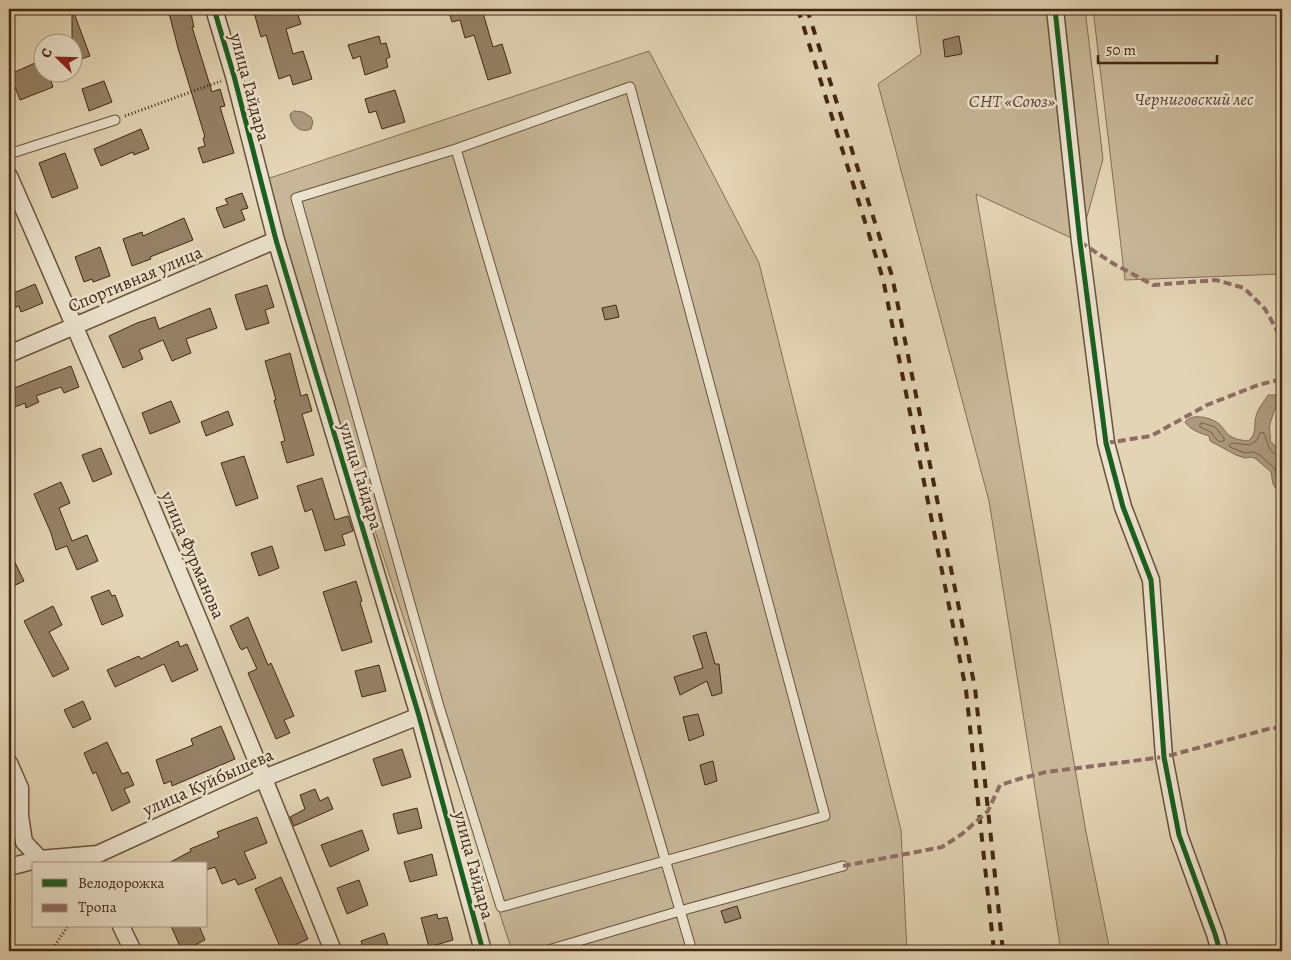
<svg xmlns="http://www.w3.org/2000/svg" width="1291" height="960" font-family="Alegreya,serif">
<rect width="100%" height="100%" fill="#e2d4b4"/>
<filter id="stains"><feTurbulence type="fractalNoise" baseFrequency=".004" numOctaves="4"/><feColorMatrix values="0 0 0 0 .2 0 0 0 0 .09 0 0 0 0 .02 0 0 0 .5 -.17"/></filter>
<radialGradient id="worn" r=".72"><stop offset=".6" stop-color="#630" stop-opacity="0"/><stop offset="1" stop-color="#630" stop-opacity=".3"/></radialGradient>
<path fill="#c7b798" stroke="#846f55" d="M915 9H1085L1103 159 1080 242 976 194 1086 832 1110 951H1061L989 501 878 84 921 54Z
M1093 9H1282V274L1125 280Z
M649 51 759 263 901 830 907 951H512L261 181Z"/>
<path fill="#ac997d" stroke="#826b52" d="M294 111 303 112 311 117 313 122 311 129C300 134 291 125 290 114Z
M1268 395H1276C1278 407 1273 412 1270 424 1269 430 1271 436 1270 441L1282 452V498L1273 484 1271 472 1256 459 1252 457 1245 458 1236 455 1210 441 1209 436C1200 433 1190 430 1185 422 1192 413 1209 417 1218 423 1224 427 1225 434 1232 437 1237 440 1242 440 1248 441 1258 433 1253 426 1256 416 1257 410 1265 400 1268 395Z"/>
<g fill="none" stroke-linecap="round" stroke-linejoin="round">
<path stroke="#776048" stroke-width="1" d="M1203 423 1215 427 1224 438V441L1220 442 1215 438 1211 432 1200 427V424Z
M1282 456C1265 453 1269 441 1263 432L1260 433 1257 440 1250 445 1232 443 1229 445 1230 447 1245 453 1253 452 1260 455 1275 469 1278 482 1282 489"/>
</g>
<path fill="#958166" stroke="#422712" d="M168 9H190L194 27H192L212 92 220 89 225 106 220 107 234 153 203 163 198 148 205 146 203 138 205 137 178 48Z
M269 9H296L301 24 286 29 293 54 303 51 312 79 293 85 290 75 279 79 266 35 261 37 254 13Z
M448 9H486V12L483 13 493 47 502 44 511 73 488 80 474 35 465 38 460 20 452 22Z
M72 13H74L90 56 72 62Z
M379 36 381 44 386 43 390 57 386 59 388 67 365 75 360 56 353 59 348 45Z
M959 36 962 54 945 57 943 40Z
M42 60V72H48L53 87 20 100 10 74Z
M104 81 112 102 89 111 82 89Z
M395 90 405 122 382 129 376 111 369 113 365 99Z
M141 129 149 149 134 155 133 152 101 166 94 149Z
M65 153 78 188 52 198 39 163Z
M242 193 248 208 241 210 245 220 224 228 216 208 228 204 225 199Z
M184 218 193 240 150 257 151 259 132 266 123 239 142 232 143 236Z
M100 247 110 276 93 282 92 279 84 282 75 257Z
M35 284 43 303 21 312 19 306 14 308 9 295Z
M267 285 274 307 265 310 269 323 246 330 235 295Z
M616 305 619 317 605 320 602 308Z
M210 308 217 328 186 339 191 353 172 361 163 340 139 350 143 359 123 368 109 336 137 323 155 317 159 329Z
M290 353 301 396 307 394 312 411 302 414 314 455 287 463 281 442 285 441 274 400H276L265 361Z
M71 366 79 387 64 393 61 387 36 396 39 402 26 408 25 403 15 407 9 390Z
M171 401 180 422 150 434 142 413Z
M228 411 233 425 206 436 201 422Z
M101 448 112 474 93 482 82 455Z
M244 456 258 498 236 506 221 463Z
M322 478 335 520 348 516 353 531 342 535 345 545 325 551 312 509 305 512 297 486Z
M61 482 70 503 59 508 72 541 87 535 98 561 77 570 67 546 56 550 51 533 34 494Z
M272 546 279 568 259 576 251 553Z
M9 550 24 581 9 588Z
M356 581 362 601 360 602 372 642 342 651 323 592Z
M109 590 112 596 115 595 123 616 102 625 91 597Z
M53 606 62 625 49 632 69 669 53 677 24 621Z
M248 617 268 665 271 663 294 716 284 720 290 733 276 739 248 673 257 669 247 647 242 650 240 648 230 626Z
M706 632 715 664H719L722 693 712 696 707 681 680 695 674 677 703 668 693 636Z
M178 641 180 647 187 644 198 670 172 682 164 664 115 687 107 670 139 656 141 659Z
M379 665 386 691 362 697 355 671Z
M83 701 91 719 73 728 64 710Z
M698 714 704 735 689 741 683 717Z
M221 726 235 759 172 786 171 781 164 784 156 760 193 745 191 739Z
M107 742 122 774 128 772 134 785 124 789 130 802 112 811 96 772 93 774 84 753Z
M402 749 411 777 382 786 373 759Z
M713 761 717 781 705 785 700 765Z
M315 789 320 801 328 797 333 809 294 826 290 817 305 809 300 795Z
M417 808 422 828 398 834 393 814Z
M257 817 267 843 244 852 256 878 238 885 235 879 222 884 215 867 206 870V864H167L191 851 190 849 219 837 217 832Z
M362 830 369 850 330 867 321 845Z
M432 854 437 875 410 882 404 862Z
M281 877 308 939 282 951 255 889Z
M359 880 368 905 347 914 337 888Z
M737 906 741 918 725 923 721 911Z
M437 914 438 919 447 917 453 940 429 947 421 918Z
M171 926H199L205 940 182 951Z
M384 933 390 951H364L361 941Z"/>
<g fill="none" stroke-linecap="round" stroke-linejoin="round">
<defs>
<path id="lane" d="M630 87 825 816 501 907 438 703 296 198 456 149Z
M456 149 692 951
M9 154 115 120
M545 951 680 911 843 866"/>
<path id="street" d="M214 9 234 76 276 240 419 716 483 951
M1055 9 1080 242 1106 443 1123 507 1151 580 1164 757 1179 835 1215 934 1220 951
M9 176C122 432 230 691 333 951
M9 354 276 240
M9 763 20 788V816L24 842 40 859
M9 867 40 859 98 854 264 778 419 716
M121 926 133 951"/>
</defs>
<use href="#lane" stroke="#6a523a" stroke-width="11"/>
<use href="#street" stroke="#6a523a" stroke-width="19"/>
<path stroke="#422712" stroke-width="3" stroke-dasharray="1 2.5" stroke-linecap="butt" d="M125 116 221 81
M51 951 68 926"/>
<use href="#lane" stroke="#ece3ce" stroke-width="9"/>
<use href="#street" stroke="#ece3ce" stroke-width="16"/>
<path stroke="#422712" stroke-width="4" stroke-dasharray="9 9" stroke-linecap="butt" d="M798 9 883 279 966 690 994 951
M807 9 892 276 975 688 1003 951"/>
<path stroke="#8d6e63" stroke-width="4" stroke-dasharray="8 4" stroke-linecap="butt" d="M1080 242 1114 264 1153 285 1216 280 1244 288 1265 309 1282 339
M1106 443 1151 436 1207 405 1258 385 1282 379
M843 866 942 847 962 834 988 811 1000 785 1019 779 1046 772 1164 757 1272 728H1282"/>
<defs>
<path id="cycleway" d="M214 9 234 76 276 240 419 716 483 951
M1055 9 1080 242 1106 443 1123 507 1151 580 1164 757 1179 835 1215 934 1220 951"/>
</defs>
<use href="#cycleway" stroke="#ece3ce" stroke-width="8"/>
<use href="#cycleway" stroke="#1b5e20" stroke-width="5"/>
</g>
<g text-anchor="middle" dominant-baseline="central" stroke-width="5" stroke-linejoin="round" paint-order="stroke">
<g font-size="18" fill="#422712" stroke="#ece3ce">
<text transform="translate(250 87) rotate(75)">улица Гайдара</text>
<text transform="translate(135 279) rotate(-23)">Спортивная улица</text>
<text transform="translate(361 476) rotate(73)">улица Гайдара</text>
<text transform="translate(193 555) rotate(67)">улица Фурманова</text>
<text transform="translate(208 782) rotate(-24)">улица Куйбышева</text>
<text transform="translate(474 865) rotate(75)">улица Гайдара</text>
</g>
<g font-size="18" font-style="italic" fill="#5d442d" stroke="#ece3ce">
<text x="1194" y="99">Черниговский лес</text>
<text x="1012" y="101">СНТ «Союз»</text>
</g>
</g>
<rect width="1291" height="960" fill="none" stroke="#e2d4b4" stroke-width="30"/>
<rect x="10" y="10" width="1271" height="940" fill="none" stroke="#422712" stroke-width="2.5"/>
<rect x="15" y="15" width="1261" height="930" fill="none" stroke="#422712"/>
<rect x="32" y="862" width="175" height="65" fill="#ece3ce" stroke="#a89883"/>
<rect x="42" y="879" width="25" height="8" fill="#1b5e20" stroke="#a89883"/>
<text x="78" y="888" font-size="15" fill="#422712">Велодорожка</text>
<rect x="42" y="904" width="25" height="8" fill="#8d6e63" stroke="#a89883"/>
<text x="78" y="912" font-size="15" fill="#422712">Тропа</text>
<g transform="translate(58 58) rotate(293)"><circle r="24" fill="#ece3ce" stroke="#a89883"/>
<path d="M0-4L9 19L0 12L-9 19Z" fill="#8f2418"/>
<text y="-8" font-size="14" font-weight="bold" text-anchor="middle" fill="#422712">С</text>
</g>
<path d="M1098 55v8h119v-8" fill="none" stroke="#422712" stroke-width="2.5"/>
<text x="1106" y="55" font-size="15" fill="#422712" stroke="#ece3ce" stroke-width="4" paint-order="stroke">50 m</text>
<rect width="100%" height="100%" filter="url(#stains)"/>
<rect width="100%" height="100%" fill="url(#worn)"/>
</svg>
